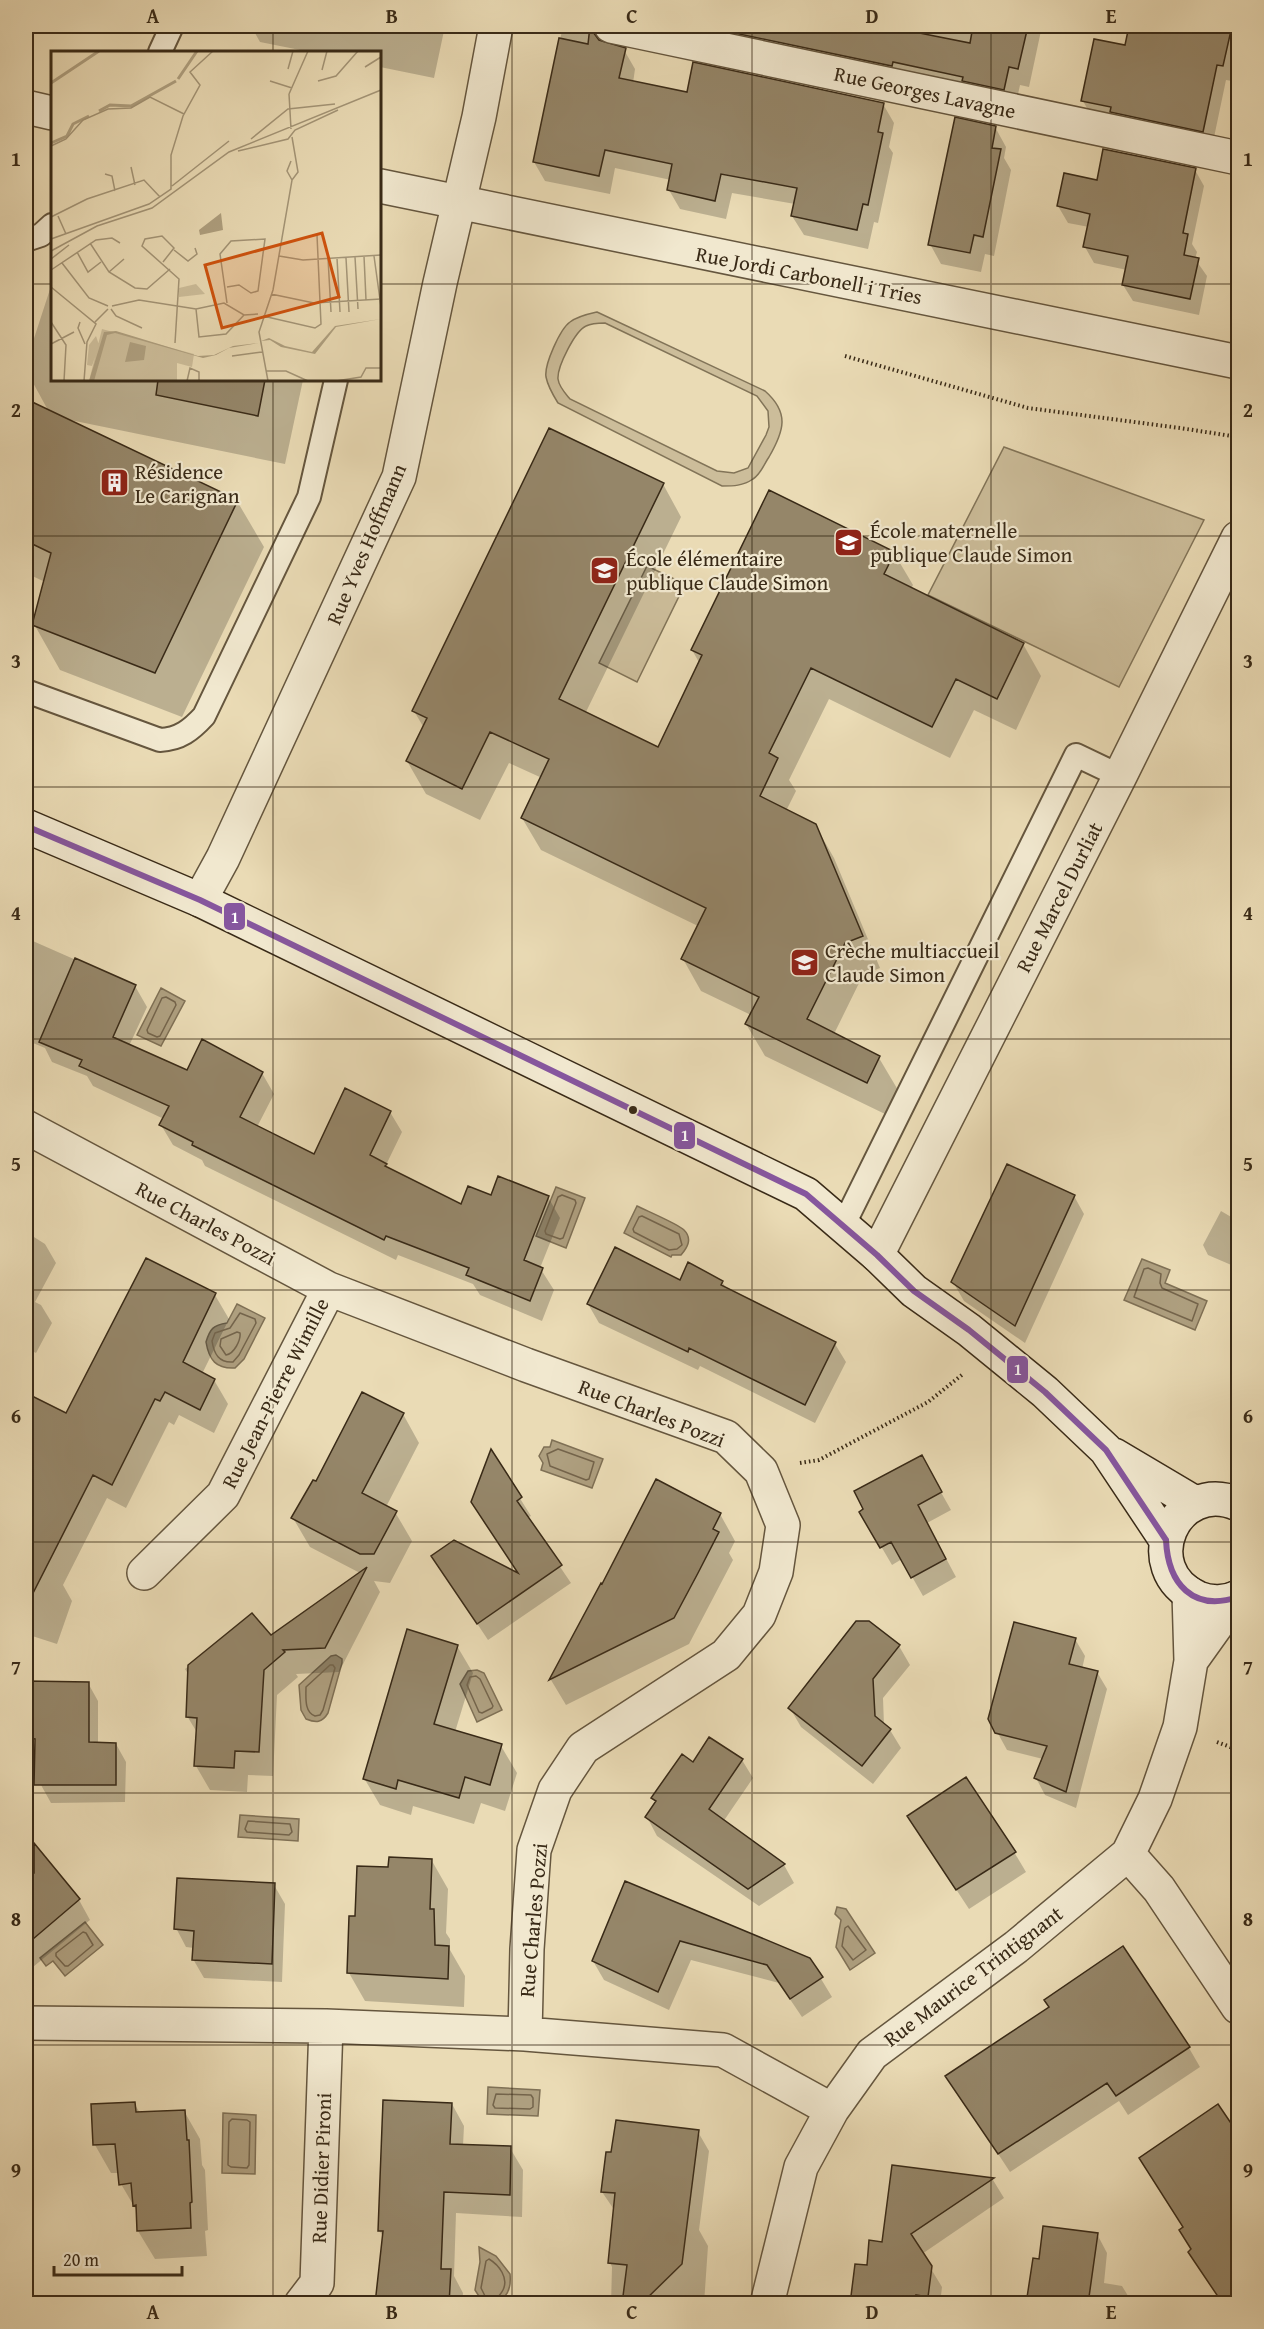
<svg xmlns="http://www.w3.org/2000/svg" width="1264" height="2329" font-family="'Gentium Book Plus',serif">
<rect width="100%" height="100%" fill="#eadbb5"/>
<filter id="stains"><feTurbulence type="fractalNoise" baseFrequency=".00333" numOctaves="4"/><feColorMatrix values="0 0 0 0 .2 0 0 0 0 .09 0 0 0 0 .02 0 0 0 .5 -.17"/></filter>
<radialGradient id="worn" r=".72"><stop offset=".6" stop-color="#630" stop-opacity="0"/><stop offset="1" stop-color="#630" stop-opacity=".3"/></radialGradient>
<path fill="#ccbd9a" stroke="#827458" stroke-width="1.5" fill-rule="evenodd" d="M597 312 765 391C790 413 784 431 769 457 764 464 761 474 753 479 743 486 733 486 722 486L558 403C553 395 548 387 546 377 544 365 560 329 570 322 578 316 588 314 597 312ZM605 323 757 396 768 411 769 427 766 435 748 468 734 473 717 471 570 399C565 393 559 387 558 379 557 367 575 331 586 326 592 323 599 323 605 323Z
M1004 447 1204 520 1119 687 928 595Z
M647 566 685 584 637 682 599 663Z"/>
<path fill="#ae9f7f" stroke="#7f7055" stroke-width="1.5" d="M161 988 185 1001 161 1046 137 1035Z
M556 1187 585 1198 566 1248 536 1236Z
M637 1206C647 1211 678 1224 684 1230 693 1239 687 1248 681 1255H672L671 1257 624 1233Z
M1142 1259 1170 1270 1165 1283 1207 1301 1195 1330 1124 1300Z
M237 1304 265 1318 244 1359 235 1368C216 1369 209 1360 206 1342 210 1329 213 1325 227 1323Z
M552 1440 603 1459 592 1488 541 1470 543 1463 539 1456 544 1447H550Z
M336 1655 342 1659V1663L328 1713C322 1723 316 1723 306 1719L301 1710 299 1685 331 1656Z
M477 1670 484 1673 502 1710 477 1722 460 1684 468 1671Z
M240 1815 299 1819 298 1841 238 1837Z
M837 1907 846 1909 875 1953 850 1970 836 1947 841 1920 835 1914Z
M85 1922 103 1945 65 1976 53 1961 46 1966 40 1958Z
M488 2087 540 2090 538 2116 487 2114Z
M223 2113 256 2115 255 2174 222 2173Z
M479 2247 496 2256 510 2274C512 2293 502 2308 482 2301L475 2290 480 2262Z"/>
<path fill="#0003" d="M251 26H445L434 78 380 67V52H310L260 42Z
M563 26H645L608 32 602 43 624 50 635 69 633 83 688 94 883 104 894 123 889 147 893 153 878 223 874 222 868 249 804 235 792 216 795 204 732 193 726 219 680 209 669 190 671 180 615 168 610 194 545 181 534 162Z
M703 26H1042L1029 87 1020 85 1015 108 714 45Z
M1131 26H1238V60H1237L1232 81 1226 80 1212 147 1092 117 1083 101 1127 47Z
M995 127 1006 147 1004 158 1011 170 994 256 985 254 981 272 941 264 930 244Z
M1195 170 1204 186 1192 244 1197 252 1195 259 1207 276 1199 315 1133 301 1123 285 1127 270 1094 263 1085 247 1089 227 1068 223 1058 206 1099 182Z
M52 283V380H303L285 464 70 420 237 501 264 547 182 717 60 670 34 624 45 582 26 573V400L49 412 26 370V363Z
M663 484 681 517 585 714 659 749 700 664 692 650 894 553 913 585 911 589 1023 644 1041 676 1016 730 974 710 950 758 829 699 789 780 796 791 786 811 815 825 834 858 880 968 863 975 834 1034 879 1058 898 1090 885 1114 765 1056 746 1024 751 1015 701 991 683 959 698 926 541 850 522 818 542 778 509 763 480 820 426 794 407 761 424 728 414 711Z
M26 938 135 986 147 1007 129 1046 187 1072 262 1073 274 1094 257 1127 314 1156 390 1112 402 1132 386 1165 389 1170 462 1206 491 1197H548L560 1218 540 1268 554 1290 542 1321 480 1295 473 1284 398 1255 396 1260 205 1166 202 1160 173 1145 161 1125 164 1119 93 1086 87 1076 52 1062 45 1048 33 1043 26 1031Z
M1074 1196 1084 1214 1025 1343 964 1301 953 1282Z
M1221 1211 1238 1221V1263L1236 1267 1208 1255 1203 1245Z
M26 1232 45 1244 56 1263 35 1302 41 1305 52 1323 36 1353 26 1348Z
M681 1282H722L727 1289 835 1344 846 1362 815 1423 700 1366 698 1370 599 1323 588 1304Z
M215 1295 229 1319 202 1374 214 1380 228 1404 214 1433 179 1415 174 1425 169 1422 126 1508 107 1498 63 1585 72 1601 57 1644 26 1634V1395L66 1415Z
M403 1414 419 1443 386 1507 395 1512 412 1541 390 1583 374 1581 380 1592 339 1672 296 1674 298 1677 277 1695 273 1776 248 1775 247 1792 210 1790 196 1766 198 1734 187 1716 194 1684 185 1669 252 1615 270 1637 360 1573 310 1547 293 1518 317 1483Z
M491 1452 531 1516 527 1518 571 1583 488 1640 433 1557 520 1576 483 1520Z
M921 1457 951 1510 927 1523 956 1577 923 1596 902 1559 892 1565 861 1512Z
M720 1514 735 1541 729 1553 733 1560 689 1644 566 1705 551 1680 601 1585Z
M1075 1639 1085 1656 1082 1669 1097 1672 1107 1689 1076 1808 1045 1795 1036 1778 1043 1759 1007 1750 990 1719Z
M457 1646 473 1673 455 1732 501 1746 517 1773 505 1811 481 1803 474 1824 413 1806 411 1815 380 1805 364 1778Z
M899 1646 910 1665 883 1698 884 1725 890 1730 901 1748 873 1784 801 1727 790 1708Z
M88 1683 98 1701V1744H116L126 1762 125 1802 51 1803 41 1785Z
M742 1760 753 1778 723 1822 784 1865 794 1883 759 1906 657 1836 647 1817 656 1803 653 1798 694 1764Z
M921 1836 1014 1852 1026 1872 969 1909Z
M32 1842 79 1900 90 1920 33 1967 30 1963 26 1966V1848Z
M432 1861 448 1889 446 1933 450 1939V1950L465 1976 464 2007 365 2001 349 1973 356 1917 389 1869Z
M626 1883 809 1959 832 1997 802 2017 779 1983 691 1960 669 2010 604 1980 593 1961Z
M274 1885 285 1904 282 1982 204 1978 193 1959 194 1948 186 1947 176 1928Z
M1189 2048 1200 2067 1128 2115 1119 2101 1010 2172 947 2076Z
M134 2103 140 2113 184 2111 200 2139 202 2165 205 2170 208 2230 205 2231 207 2256 155 2259 138 2231V2213L121 2184 119 2173H111L95 2145 93 2106Z
M452 2104 464 2126 463 2146 510 2148 523 2170 522 2217 456 2213 454 2276 463 2293 462 2304H377L384 2238 379 2230Z
M698 2132 709 2151 699 2230 708 2246 704 2304H611L612 2267 610 2262 615 2211 602 2192Z
M894 2166 993 2180 1004 2198 922 2254 942 2287 940 2304H852L868 2267 883 2243Z
M1097 2234 1107 2253 1104 2283 1122 2286 1133 2304H1028L1040 2261Z"/>
<g fill="none" stroke-linecap="round" stroke-linejoin="round">
<path stroke="#74644b" stroke-width="1.5" d="M166 997 175 1002 176 1005 160 1036 157 1037 148 1033 147 1030 162 998Z
M562 1195 575 1200 576 1203 563 1238 560 1239 546 1234 545 1231 558 1197Z
M642 1216 679 1234 682 1245 677 1249 669 1250 634 1232 633 1229 639 1217Z
M1148 1268 1161 1274 1160 1283 1162 1288 1198 1304 1192 1321 1134 1297 1144 1269Z
M240 1313 255 1319 256 1323 239 1355 233 1362C219 1363 214 1354 212 1341L215 1333 230 1328Z
M237 1332 240 1333C241 1340 234 1354 226 1355L220 1346 221 1339Z
M558 1449 594 1462 589 1479 586 1480 550 1466 547 1454Z
M330 1665H333L335 1668 323 1710 320 1715 315 1716C304 1712 306 1697 306 1687Z
M476 1676 480 1679 493 1706 492 1708 482 1713 479 1712 467 1685 470 1677Z
M248 1821 290 1824 292 1832 289 1835 247 1832 245 1829Z
M848 1926 866 1950 853 1960 842 1946 845 1928Z
M83 1932 86 1933 93 1945 68 1966H65L56 1956V1953Z
M496 2094 531 2095 533 2098V2107L530 2109 495 2108 493 2105Z
M232 2119 247 2120 250 2122 249 2165 247 2168 231 2167 228 2165 229 2122Z
M489 2304 481 2288 486 2261 489 2259C499 2265 509 2278 503 2290 500 2296 496 2297 495 2304"/>
</g>
<path fill="#958669" stroke="#392a17" stroke-width="1.5" d="M590 26H593V32L599 40 626 48 619 78 687 92 693 62 884 103 878 132 883 133 868 205 863 204 857 230 791 216 797 188 721 174 715 201 667 190 672 164 605 150 599 176 533 162 559 38 588 44Z
M701 26H905L904 30 970 43 973 26H1028L1018 69 1009 67 1004 90 962 81 963 77 893 62 892 66Z
M1129 26H1232L1223 66 1217 65 1203 132 1110 112 1111 107 1081 101 1094 39 1125 45Z
M955 117 996 126 992 148 1001 149 983 237 974 235 970 253 928 245Z
M1103 149 1196 168 1183 233 1188 234 1184 255 1199 258 1190 299 1122 285 1128 256 1083 247 1090 214 1057 206 1064 173 1097 180Z
M158 380H265L258 416 156 395Z
M26 399 238 500 155 673 32 625 51 553 26 541Z
M549 428 664 483 559 699 658 747 702 655 691 650 769 490 895 552 884 574 1024 643 997 699 956 679 932 727 811 668 769 753 778 758 760 796 816 824 863 936 845 943 807 1019 880 1056 867 1083 745 1024 759 997 681 959 706 908 521 818 549 759 490 732 462 789 406 761 427 718 412 711Z
M75 958 136 985 113 1037 187 1070 202 1039 263 1072 240 1117 314 1154 345 1088 391 1111 370 1155 387 1164 385 1166 461 1204 468 1186 491 1195 498 1176 549 1196 524 1260 543 1268 530 1301 466 1275 469 1268 386 1236 384 1240 192 1145 193 1142 159 1125 169 1106 79 1066 82 1060 39 1042Z
M1007 1164 1075 1195 1015 1326 951 1282Z
M615 1247 680 1280 688 1262 723 1281 721 1285 836 1342 805 1405 689 1348 688 1352 587 1304Z
M146 1258 216 1293 183 1362 215 1379 200 1410 165 1392 160 1401 155 1399 112 1485 93 1475 26 1607V1393L66 1413Z
M362 1392 404 1413 362 1493 397 1511 374 1554H360L291 1518 313 1480 316 1481Z
M491 1449 522 1497 517 1501 562 1565 477 1624 431 1556 454 1540 518 1573 471 1502Z
M922 1455 942 1492 918 1505 946 1559 911 1578 891 1542 880 1548 859 1512 863 1509 854 1491Z
M656 1479 721 1513 713 1529 719 1532 698 1573 674 1618 549 1680 601 1583 602 1584Z
M367 1567 325 1648 283 1650 285 1652 264 1670 259 1752 235 1751 234 1768 194 1766 197 1718 186 1717 188 1665 252 1613 271 1635Z
M856 1621H869L900 1645 873 1679 875 1716 891 1729 862 1766 788 1708Z
M1014 1622 1076 1638 1069 1664 1098 1671 1066 1792 1034 1778 1047 1746 995 1733 988 1719Z
M407 1629 458 1645 434 1724 502 1744 490 1785 465 1777 459 1798 398 1780 396 1789 363 1779Z
M26 1681 89 1682V1742L116 1743V1785H34L35 1739 26 1738Z
M709 1737 743 1759 709 1809 785 1864 748 1889 645 1817 656 1801 651 1798 682 1754 693 1762Z
M966 1777 1016 1852 956 1890 907 1816Z
M34 1843 80 1899 26 1945V1861L34 1872Z
M389 1857 432 1859 430 1909H434L435 1945 449 1946 448 1979 347 1973 349 1916H355L357 1866 388 1867Z
M177 1878 275 1883 272 1964 192 1960 194 1931 174 1929Z
M625 1881 810 1958 823 1977 790 1999 767 1965 680 1941 658 1992 592 1961Z
M1123 1946 1190 2047 1116 2096 1107 2083 998 2154 945 2076 1049 2007 1044 2000Z
M383 2100 452 2103 450 2144 511 2146 510 2195 444 2192 441 2269H451L449 2304H375L383 2231H378Z
M135 2102 136 2112 185 2110 187 2140H189L192 2202 190 2203 191 2228 137 2231 136 2205 133 2206 131 2183 119 2185 115 2144 93 2145 91 2104Z
M1218 2104 1239 2135V2304H1223L1188 2252 1191 2249 1179 2230 1183 2227 1139 2158Z
M616 2120 699 2130 682 2264 641 2304H622L627 2265 608 2263 615 2193 601 2192 606 2152H611Z
M892 2165 994 2178 911 2234 932 2266 928 2297 916 2295V2304H850L855 2264 867 2265 869 2240 882 2242Z
M1043 2226 1098 2233 1088 2304H1026L1033 2258 1039 2259Z"/>
<g fill="none" stroke-linecap="round" stroke-linejoin="round">
<defs>
<path id="lane" d="M160 52 172 26
M26 240 41 235 52 225
M26 691 160 740C180 739 191 730 204 716L309 497 336 380
M843 1226 1076 755 1120 776"/>
<path id="street" d="M611 26 1238 158
M26 107 52 113
M380 186 1238 362
M200 900 223 858 399 477 440 283 479 117 496 26
M26 1127 329 1289 526 1365 726 1437 761 1471 783 1525 776 1572 759 1615 726 1655 583 1748 555 1790 534 1850 527 1949 525 2034
M877 1255 1120 776 1238 538
M144 1573 223 1495 329 1289
M1191 1661 1236 1598
M1128 1854 1159 1889 1238 2007
M26 2023 326 2026 525 2034 723 2050 832 2110
M301 2304 317 2283 326 2026
M767 2304 801 2167 832 2110 872 2054 1016 1947 1128 1854 1155 1799 1180 1727 1191 1661 1189 1593"/>
<path id="secondary" d="M26 826 200 900 806 1194 877 1255 914 1291 969 1330 1045 1392 1106 1450 1166 1540
M1114 1455 1195 1503
M1238 1504C1175 1477 1134 1569 1198 1598 1210 1603 1226 1603 1238 1597"/>
</defs>
<use href="#lane" stroke="#65563e" stroke-width="26"/>
<use href="#street" stroke="#65563e" stroke-width="36"/>
<use href="#secondary" stroke="#392a17" stroke-width="36"/>
<path stroke="#392a17" stroke-width="4" stroke-dasharray="1.5 3" stroke-linecap="butt" d="M845 356 1028 408 1180 428 1238 437
M800 1463 819 1460 928 1402 963 1374
M1217 1742 1238 1750"/>
<use href="#lane" stroke="#f1e8cf" stroke-width="22"/>
<use href="#street" stroke="#f1e8cf" stroke-width="33"/>
<use href="#secondary" stroke="#f1e8cf" stroke-width="33"/>
<defs>
<path id="bus-1" d="M26 826 200 900 806 1194 877 1255 914 1291 969 1330 1045 1392 1106 1450 1166 1540
M1166 1540C1168 1584 1193 1612 1238 1597"/>
</defs>
<use href="#bus-1" stroke="#f1e8cf" stroke-width="10"/>
<use href="#bus-1" stroke="#86569e" stroke-width="6"/>
</g>
<path fill="none" stroke="#392a17" stroke-width="1.5" stroke-opacity="0.55" d="M273 26V52M512 26V2304M752 26V2304M991 26V2304M26 284H52M380 284H1238M273 380V2304M26 536H1238M26 787H1238M26 1039H1238M26 1290H1238M26 1542H1238M26 1793H1238M26 2045H1238"/>
<defs>
<symbol id="building-square" viewBox="-11 -11 22 22"><rect x="-9" y="-9" width="18" height="18" rx="4" fill="#8f2418" stroke="#f1e8cf"/><path d="M-4-6H4V6H1V3H-1V6H-4ZM-2.5-4.3h1.7v1.8h-1.7ZM.8-4.3h1.7v1.8H.8ZM-2.5-1h1.7V.8h-1.7ZM.8-1h1.7V.8H.8Z" fill="#fff"/></symbol>
<symbol id="school-square" viewBox="-11 -11 22 22"><rect x="-9" y="-9" width="18" height="18" rx="4" fill="#8f2418" stroke="#f1e8cf"/><path d="M0-5L7-2L0 1L-7-2ZM-4 1L0 2.5L4 1V4Q0 6-4 4Z" fill="#fff"/></symbol>
</defs>
<g fill-rule="evenodd">
<use href="#building-square" x="98" y="466" width="33" height="33"/>
<use href="#school-square" x="832" y="526" width="33" height="33"/>
<use href="#school-square" x="588" y="554" width="33" height="33"/>
<use href="#school-square" x="788" y="946" width="33" height="33"/>
</g>
<circle fill="#392a17" stroke="#f1e8cf" stroke-width="2" cx="633" cy="1110" r="5"/>
<g text-anchor="middle" dominant-baseline="central" stroke-width="4.5" stroke-linejoin="round" paint-order="stroke">
<g font-size="21" fill="#392a17" stroke="#f1e8cf">
<text transform="translate(925 92) rotate(12)">Rue Georges Lavagne</text>
<text transform="translate(809 275) rotate(11)">Rue Jordi Carbonell i Tries</text>
<text transform="translate(366 544) rotate(-67)">Rue Yves Hoffmann</text>
<text transform="translate(1059 897) rotate(-63)">Rue Marcel Durliat</text>
<text transform="translate(206 1223) rotate(28)">Rue Charles Pozzi</text>
<text transform="translate(275 1393) rotate(-63)">Rue Jean-Pierre Wimille</text>
<text transform="translate(652 1413) rotate(21)">Rue Charles Pozzi</text>
<text transform="translate(533 1920) rotate(-85)">Rue Charles Pozzi</text>
<text transform="translate(973 1976) rotate(-37)">Rue Maurice Trintignant</text>
<text transform="translate(321 2168) rotate(-88)">Rue Didier Pironi</text>
</g>
<g font-size="21" fill="#392a17" stroke="#f1e8cf" text-anchor="start">
<text x="135" y="471">Résidence<tspan x="135" dy="24">Le Carignan</tspan></text>
<text x="870" y="530">École maternelle<tspan x="870" dy="24">publique Claude Simon</tspan></text>
<text x="626" y="558">École élémentaire<tspan x="626" dy="24">publique Claude Simon</tspan></text>
<text x="825" y="950">Crèche multiaccueil<tspan x="825" dy="24">Claude Simon</tspan></text>
</g>
</g>
<g transform="translate(51 51)">
<rect width="330" height="330" fill="#eadbb5"/>
<path d="M145 233 154 243 128 246V237ZM51 278 143 303 141 316 126 312V330H38ZM45 285 48 294 41 315 36 314 38 294Z" fill="#ccbd9a"/>
<path d="M170 162 172 179 149 184 148 179ZM330 268 285 276 264 303 230 296 219 289 210 290 218 287 234 295 261 301 284 275ZM65 280 147 305 163 304 182 295 208 292 178 297 165 304 152 307 64 282 56 284 43 330H38L53 281ZM79 291 95 295 93 309 74 311Z" fill="#ae9f7f"/>
<path fill="none" stroke="#ae9f7f" stroke-width="3" d="M127 28 146 0M0 32 48 0M48 60 59 54 80 55 125 30M0 92 16 85 22 73 38 65"/>
<path fill="none" stroke="#a39476" stroke-width="1.5" d="M314 16 330 6M237 18 242 0M271 19 276 0M219 30 241 37M267 30 285 25 307 0M238 43 240 78M238 43 257 0M200 88 237 58 284 53M0 95 15 88 32 69 57 58 80 57 99 46 133 63M187 100 237 88 244 79 287 59M240 110 236 120 241 129M80 116 84 134M54 123 61 125 64 140M121 135 178 90M7 165 15 183M0 166 36 148 93 129 109 146M0 188 98 153 120 138V104L132 65 149 34 139 21 162 0M39 192 58 221 84 237 96 238 119 218M123 199 137 210 146 203 144 197M0 200 46 175 101 157 178 101 330 39M26 201 37 221 50 211M228 205 252 209 330 204M313 205 315 249M323 205 330 256M304 206 307 258M277 207 280 261M286 207 289 261M295 207 298 261M0 208 18 194M112 211 123 197 111 185 94 188 91 195 128 228 124 292M11 212 38 247 57 255M0 219 45 189 61 187 69 192M58 221 73 208M0 236 45 273 36 291 33 330M176 236 188 234 200 242 207 240 214 188 180 190 169 203 176 252M220 243 263 252 330 248M61 255 88 249 145 258 173 252 193 264 207 263M60 258 65 265 91 277M145 258 148 286 175 283 193 264M212 265 264 277 270 273 266 184M0 271 15 294 13 330M29 271 27 277 34 293M44 271 57 258M0 293 23 281M181 305 211 301M215 320H235L257 330M136 330 139 317 148 321V330M217 330 208 281 222 239 241 129 247 121 241 86M285 330 310 326 315 317H330"/>
<path fill="#ce520e" fill-opacity="0.15" stroke="#ce520e" stroke-width="3" d="M271 182 288 246 171 277 154 214Z"/>
<rect width="330" height="330" fill="none" stroke="#392a17" stroke-width="3"/>
</g>
<g stroke="#f1e8cf" stroke-width="2">
<rect x="223" y="902" width="23" height="29" rx="6" fill="#86569e"/>
<rect x="673" y="1121" width="23" height="29" rx="6" fill="#86569e"/>
<rect x="1006" y="1355" width="23" height="29" rx="6" fill="#86569e"/>
</g>
<g font-size="16" text-anchor="middle" font-weight="bold" fill="#fff">
<text x="235" y="923">1</text>
<text x="685" y="1141">1</text>
<text x="1018" y="1375">1</text>
</g>
<rect width="1264" height="2329" fill="none" stroke="#eadbb5" stroke-width="66"/>
<path d="M54 2266v9h128v-9" fill="none" stroke="#392a17" stroke-width="3"/>
<text x="63" y="2266" font-size="18" fill="#392a17" stroke="#f1e8cf" stroke-width="4.5" paint-order="stroke">20 m</text>
<rect x="33" y="33" width="1198" height="2263" fill="none" stroke="#392a17" stroke-width="2"/>
<g font-size="20" text-anchor="middle" font-weight="bold" fill="#392a17">
<text x="153" y="23">A</text>
<text x="392" y="23">B</text>
<text x="632" y="23">C</text>
<text x="872" y="23">D</text>
<text x="1111" y="23">E</text>
<text x="16" y="166">1</text>
<text x="1248" y="166">1</text>
<text x="16" y="417">2</text>
<text x="1248" y="417">2</text>
<text x="16" y="668">3</text>
<text x="1248" y="668">3</text>
<text x="16" y="920">4</text>
<text x="1248" y="920">4</text>
<text x="16" y="1171">5</text>
<text x="1248" y="1171">5</text>
<text x="16" y="1423">6</text>
<text x="1248" y="1423">6</text>
<text x="16" y="1674">7</text>
<text x="1248" y="1674">7</text>
<text x="16" y="1926">8</text>
<text x="1248" y="1926">8</text>
<text x="16" y="2177">9</text>
<text x="1248" y="2177">9</text>
<text x="153" y="2319">A</text>
<text x="392" y="2319">B</text>
<text x="632" y="2319">C</text>
<text x="872" y="2319">D</text>
<text x="1111" y="2319">E</text>
</g>
<rect width="100%" height="100%" filter="url(#stains)"/>
<rect width="100%" height="100%" fill="url(#worn)"/>
</svg>
